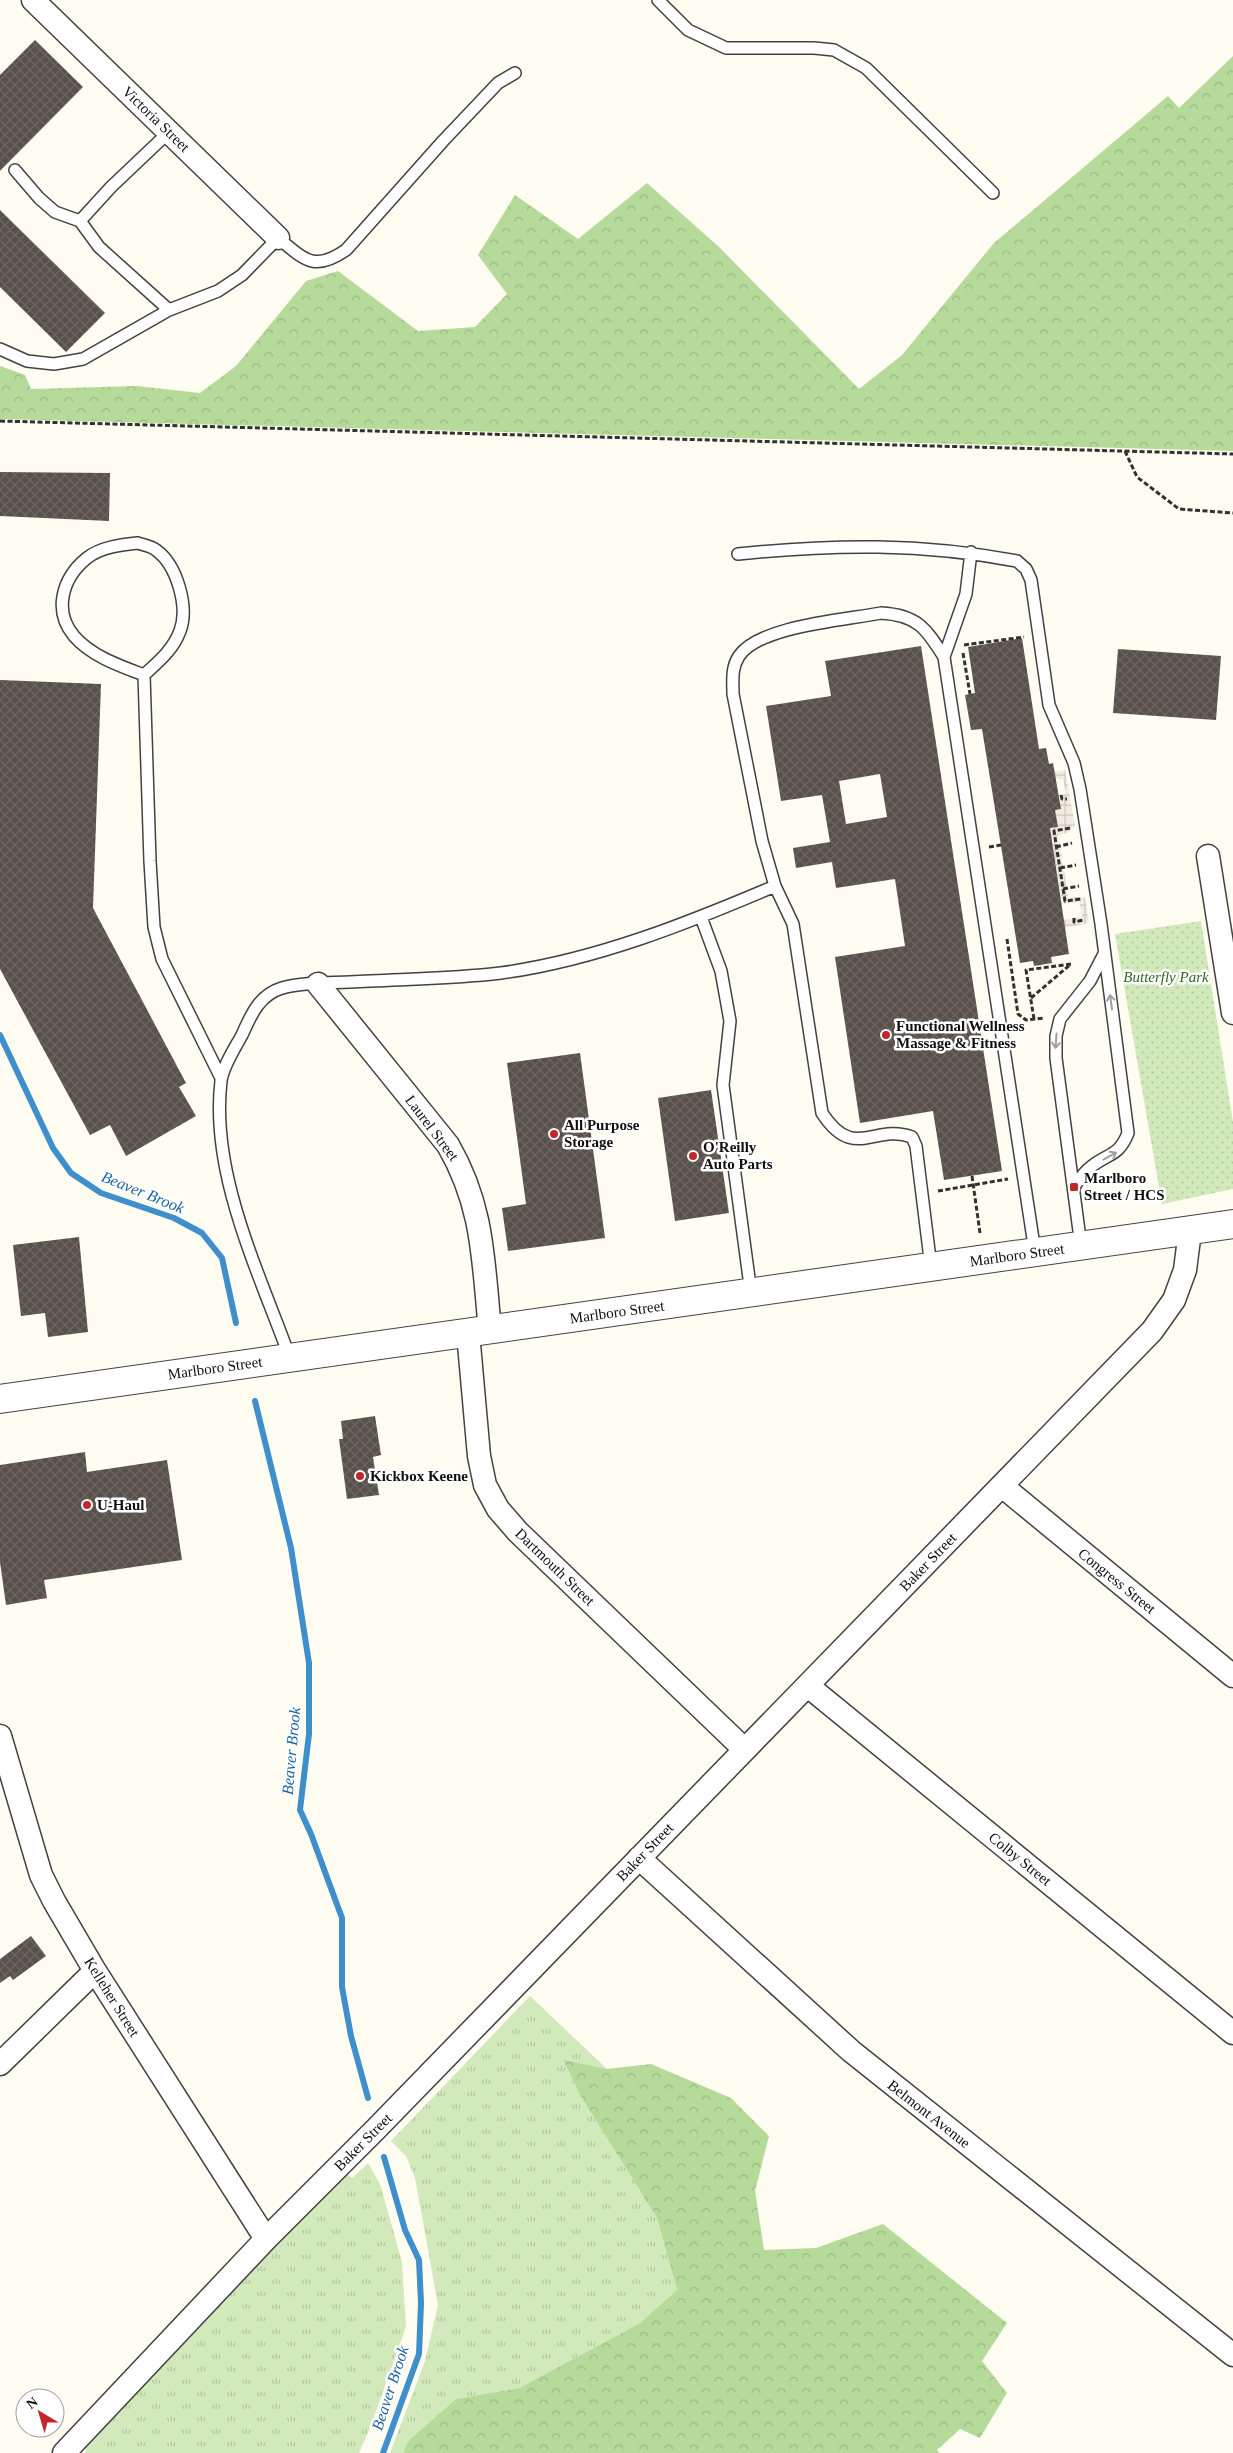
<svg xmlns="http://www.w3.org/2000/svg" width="1233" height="2453" font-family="'Times New Roman',serif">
<defs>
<pattern id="grass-tufts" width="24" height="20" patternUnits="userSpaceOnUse" patternTransform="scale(1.25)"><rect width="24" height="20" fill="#d2e9bb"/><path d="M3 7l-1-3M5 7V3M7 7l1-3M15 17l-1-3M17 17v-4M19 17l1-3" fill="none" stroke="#b3c7a0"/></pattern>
<pattern id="forest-crowns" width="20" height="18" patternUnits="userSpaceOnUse" patternTransform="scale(1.25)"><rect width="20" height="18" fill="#b5da9a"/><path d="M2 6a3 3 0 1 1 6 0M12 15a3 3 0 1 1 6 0" fill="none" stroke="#9aba84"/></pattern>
<pattern id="park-dots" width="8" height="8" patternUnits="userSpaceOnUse" patternTransform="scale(1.25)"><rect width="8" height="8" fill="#d2e9bb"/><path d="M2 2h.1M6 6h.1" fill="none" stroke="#b3c7a0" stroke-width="1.8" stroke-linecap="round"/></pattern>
<pattern id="plaza-grid" width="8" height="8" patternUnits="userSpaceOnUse" patternTransform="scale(1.25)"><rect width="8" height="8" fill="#f0ece0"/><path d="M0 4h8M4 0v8" fill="none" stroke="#cdc9bf"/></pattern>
<pattern id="building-cross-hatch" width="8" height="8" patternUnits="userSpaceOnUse" patternTransform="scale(1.25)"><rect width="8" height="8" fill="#58514b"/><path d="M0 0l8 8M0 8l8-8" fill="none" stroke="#6b6561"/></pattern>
</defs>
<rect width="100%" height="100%" fill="#fffdf1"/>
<path fill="url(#grass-tufts)" d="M530 1996 607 2069 563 2061 580 2095 657 2218 677 2290 640 2323 519 2388 456 2399 409 2440 403 2453H390L425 2361 438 2305 415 2178 406 2156 391 2141Z
M368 2163 380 2184 402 2262 406 2327 370 2428 359 2453H86L85 2446 323 2196 346 2173 352 2178Z"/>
<path fill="url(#forest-crowns)" d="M1233 56V451L0 419V366L25 375 31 389 137 386 200 393 236 366 306 281 338 271 418 331 475 327 507 294 478 255 515 195 578 239 647 183 719 247 859 389 902 355 994 243 1168 96 1179 108Z
M563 2060 607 2069 651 2064 731 2098 769 2136 755 2191 764 2250 816 2248 883 2224 1007 2323 982 2361 1007 2393 980 2438 960 2429 937 2450 939 2453H403L409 2440 456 2399 519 2388 640 2323 677 2290 657 2218 580 2095Z"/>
<path fill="url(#park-dots)" d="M1201 921 1233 1122V1189L1162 1204 1115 934Z"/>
<path fill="url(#plaza-grid)" d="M1065 770 1075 825 1070 832 1058 835 1060 845 1068 897H1085L1089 923 1064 928 1063 920 1082 916 1079 902 1062 904 1050 828 1058 827 1055 810 1061 809 1059 795 1066 794 1063 779H1055L1054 772Z"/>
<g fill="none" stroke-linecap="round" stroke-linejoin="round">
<path stroke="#3e8fcc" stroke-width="6" d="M0 1035 53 1148 71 1173 101 1193 174 1218 202 1233 222 1258 236 1323
M255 1401 291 1548 309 1663V1734L300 1810 311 1834 342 1918V1987L351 2036 368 2098
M383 2453 419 2354 421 2303 419 2260 405 2230 384 2157"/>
</g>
<path fill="url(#building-cross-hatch)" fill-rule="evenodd" d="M35 40 83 87 0 171V75Z
M0 210 105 313 66 352 0 287Z
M0 472 110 473 109 521 0 516Z
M1022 638 1039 749 1046 748 1049 764 1053 763 1061 809 1055 810 1058 827 1050 828 1069 954 1051 957 1052 963 1034 966 1033 961 1020 963 982 729 971 730 965 695 975 693 968 647Z
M921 646 1002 1171 944 1180 933 1111 860 1123 835 957 905 946 895 879 836 888 832 862 796 868 793 848 830 842 822 795 781 801 766 706 831 696 825 661ZM880 774 887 817 846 824 839 781Z
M1118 649 1221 656 1216 720 1113 713Z
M0 680 101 684 93 908 186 1083 179 1087 196 1116 126 1156 110 1125 90 1135 0 969Z
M580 1053 605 1238 508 1251 502 1208 526 1204 507 1063Z
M711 1090 729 1213 675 1221 658 1098Z
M79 1237 88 1332 48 1337 45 1313 21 1316 13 1245Z
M375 1416 381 1455 373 1457 379 1495 347 1499 339 1439H343L341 1421Z
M85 1452 87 1472 167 1460 182 1560 44 1580 47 1598 6 1605 0 1562V1465Z
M31 1936 46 1956 13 1980 10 1976 0 1983V1959Z"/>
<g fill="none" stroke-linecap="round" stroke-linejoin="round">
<defs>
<path id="service" d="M658 0 688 30 726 48H814L834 50 866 68 993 193
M15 170 39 198 55 212 80 221 99 247 169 310
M80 221 111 187 169 132
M0 349 27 361 54 364 83 359 169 310 218 291 242 275 278 238C305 260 314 272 346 250L443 141 498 83 515 73
M138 543C143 545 151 546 156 550 177 565 189 607 180 631 173 650 158 662 144 675 120 666 91 656 74 636 53 611 62 578 87 558 101 547 120 545 138 543Z
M738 554C835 544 921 543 1017 561L1026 569 1031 580 1049 705 1074 763 1080 789 1101 924 1128 1133C1119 1156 1109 1153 1092 1166 1084 1172 1079 1179 1074 1187
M944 657 966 594 971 552
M144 675 150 861 154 927 162 959 221 1078
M775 886 793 924 822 1113C854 1162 874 1123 912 1137L916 1146 931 1267
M701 917 721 971 730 1021 723 1085 751 1293
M1081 1246 1056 1058V1036L1060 1019 1090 981 1104 954
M290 1358C259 1272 210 1174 221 1081 223 1066 235 1048 242 1035 251 1015 259 995 282 988 303 982 328 983 350 982 401 979 451 979 501 973 596 960 688 923 775 886L762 841 733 694C733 681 731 668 739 656 759 626 845 620 881 613 917 615 926 628 944 657L1035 1252"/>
<path id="minor" d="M33 0 278 238
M1208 856 1233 1013
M318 984 448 1145C484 1207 483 1261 490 1330
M468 1333 479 1456 485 1485 498 1509 518 1532 744 1749
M1002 1486 1233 1676
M808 1686 1233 2033
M0 1736 41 1875 54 1901 95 1971 266 2239
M639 1858 851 2051 1233 2355
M0 2064 95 1971
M64 2453 266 2239 376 2129 1152 1331 1174 1300 1185 1270 1190 1231"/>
<path id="tertiary" d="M0 1399 1233 1224"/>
</defs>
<use href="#service" stroke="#424242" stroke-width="14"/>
<use href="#minor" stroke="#424242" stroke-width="25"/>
<use href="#tertiary" stroke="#424242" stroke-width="30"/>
<path stroke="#313131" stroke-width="3" stroke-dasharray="5 2.5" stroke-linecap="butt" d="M0 421 1233 454
M1125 451 1137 477 1179 509 1233 513
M964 645 1024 637
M963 653 970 694
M1061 795 1062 799H1067
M1070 828 1054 831 1065 901 1081 899
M989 847 1001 845
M1056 847 1072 843
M1060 868 1076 865
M1063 889 1079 886
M1074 918V922L1084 920
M1007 939 1018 1014 1026 1020 1044 1018
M1031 998 1071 964 1026 970 1034 1019
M972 1176 980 1233
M938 1191 1008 1179"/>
<use href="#service" stroke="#fff" stroke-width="11"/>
<use href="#minor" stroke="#fff" stroke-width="22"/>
<use href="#tertiary" stroke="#fff" stroke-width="28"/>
</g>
<defs><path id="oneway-shaft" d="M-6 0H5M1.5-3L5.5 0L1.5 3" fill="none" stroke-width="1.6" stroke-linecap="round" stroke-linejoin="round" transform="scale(1.25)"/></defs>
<g stroke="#9f9f9f">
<use href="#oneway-shaft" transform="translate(1111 1002) rotate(-98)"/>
<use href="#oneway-shaft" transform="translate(1056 1041) rotate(94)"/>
<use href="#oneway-shaft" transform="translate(1110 1156) rotate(-29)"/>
</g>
<g fill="#bf282b" stroke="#fff" stroke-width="2">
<circle cx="886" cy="1035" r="5"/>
<circle cx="554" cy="1134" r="5"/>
<circle cx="693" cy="1156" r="5"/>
<rect x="1069" y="1182" width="10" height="10" rx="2.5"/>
<circle cx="360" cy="1476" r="5"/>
<circle cx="87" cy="1505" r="5"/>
</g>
<g text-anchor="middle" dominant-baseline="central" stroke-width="5" stroke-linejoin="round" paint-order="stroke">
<g font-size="15" fill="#0f0f0f" stroke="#fff">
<text transform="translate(156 119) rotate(44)">Victoria Street</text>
<text transform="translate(432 1128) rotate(53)">Laurel Street</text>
<text transform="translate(1017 1255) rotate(-8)">Marlboro Street</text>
<text transform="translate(617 1312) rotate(-8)">Marlboro Street</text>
<text transform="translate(215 1368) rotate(-8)">Marlboro Street</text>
<text transform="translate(928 1562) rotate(-46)">Baker Street</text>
<text transform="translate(555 1567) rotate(44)">Dartmouth Street</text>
<text transform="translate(1117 1581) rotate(39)">Congress Street</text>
<text transform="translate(645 1852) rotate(-46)">Baker Street</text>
<text transform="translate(1020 1859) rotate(39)">Colby Street</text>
<text transform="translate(112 1997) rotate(58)">Kelleher Street</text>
<text transform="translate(929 2114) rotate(38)">Belmont Avenue</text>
<text transform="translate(363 2142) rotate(-45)">Baker Street</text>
</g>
<g font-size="15" font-style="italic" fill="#2c671f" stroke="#fff">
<text x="1166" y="977">Butterfly Park</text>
</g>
<g font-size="15" font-weight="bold" fill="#0f0f0f" stroke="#fff" text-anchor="start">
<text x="896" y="1026">Functional Wellness<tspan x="896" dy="17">Massage &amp; Fitness</tspan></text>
<text x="564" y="1125">All Purpose<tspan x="564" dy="17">Storage</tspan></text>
<text x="703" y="1147">O'Reilly<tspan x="703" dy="17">Auto Parts</tspan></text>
<text x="1084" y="1178">Marlboro<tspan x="1084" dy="17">Street / HCS</tspan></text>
<text x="370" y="1476">Kickbox Keene</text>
<text x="97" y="1505">U-Haul</text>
</g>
<g font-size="16" font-style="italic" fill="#1961a1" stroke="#fff">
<text transform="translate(143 1192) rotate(22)">Beaver Brook</text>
<text transform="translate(291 1751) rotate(-85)">Beaver Brook</text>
<text transform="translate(390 2388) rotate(-72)">Beaver Brook</text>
</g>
</g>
<g transform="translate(40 2413) rotate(322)"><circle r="24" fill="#ffffff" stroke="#9f9f9f"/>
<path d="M0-4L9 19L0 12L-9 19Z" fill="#bf282b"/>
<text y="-8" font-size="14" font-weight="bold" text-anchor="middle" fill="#0f0f0f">N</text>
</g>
</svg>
